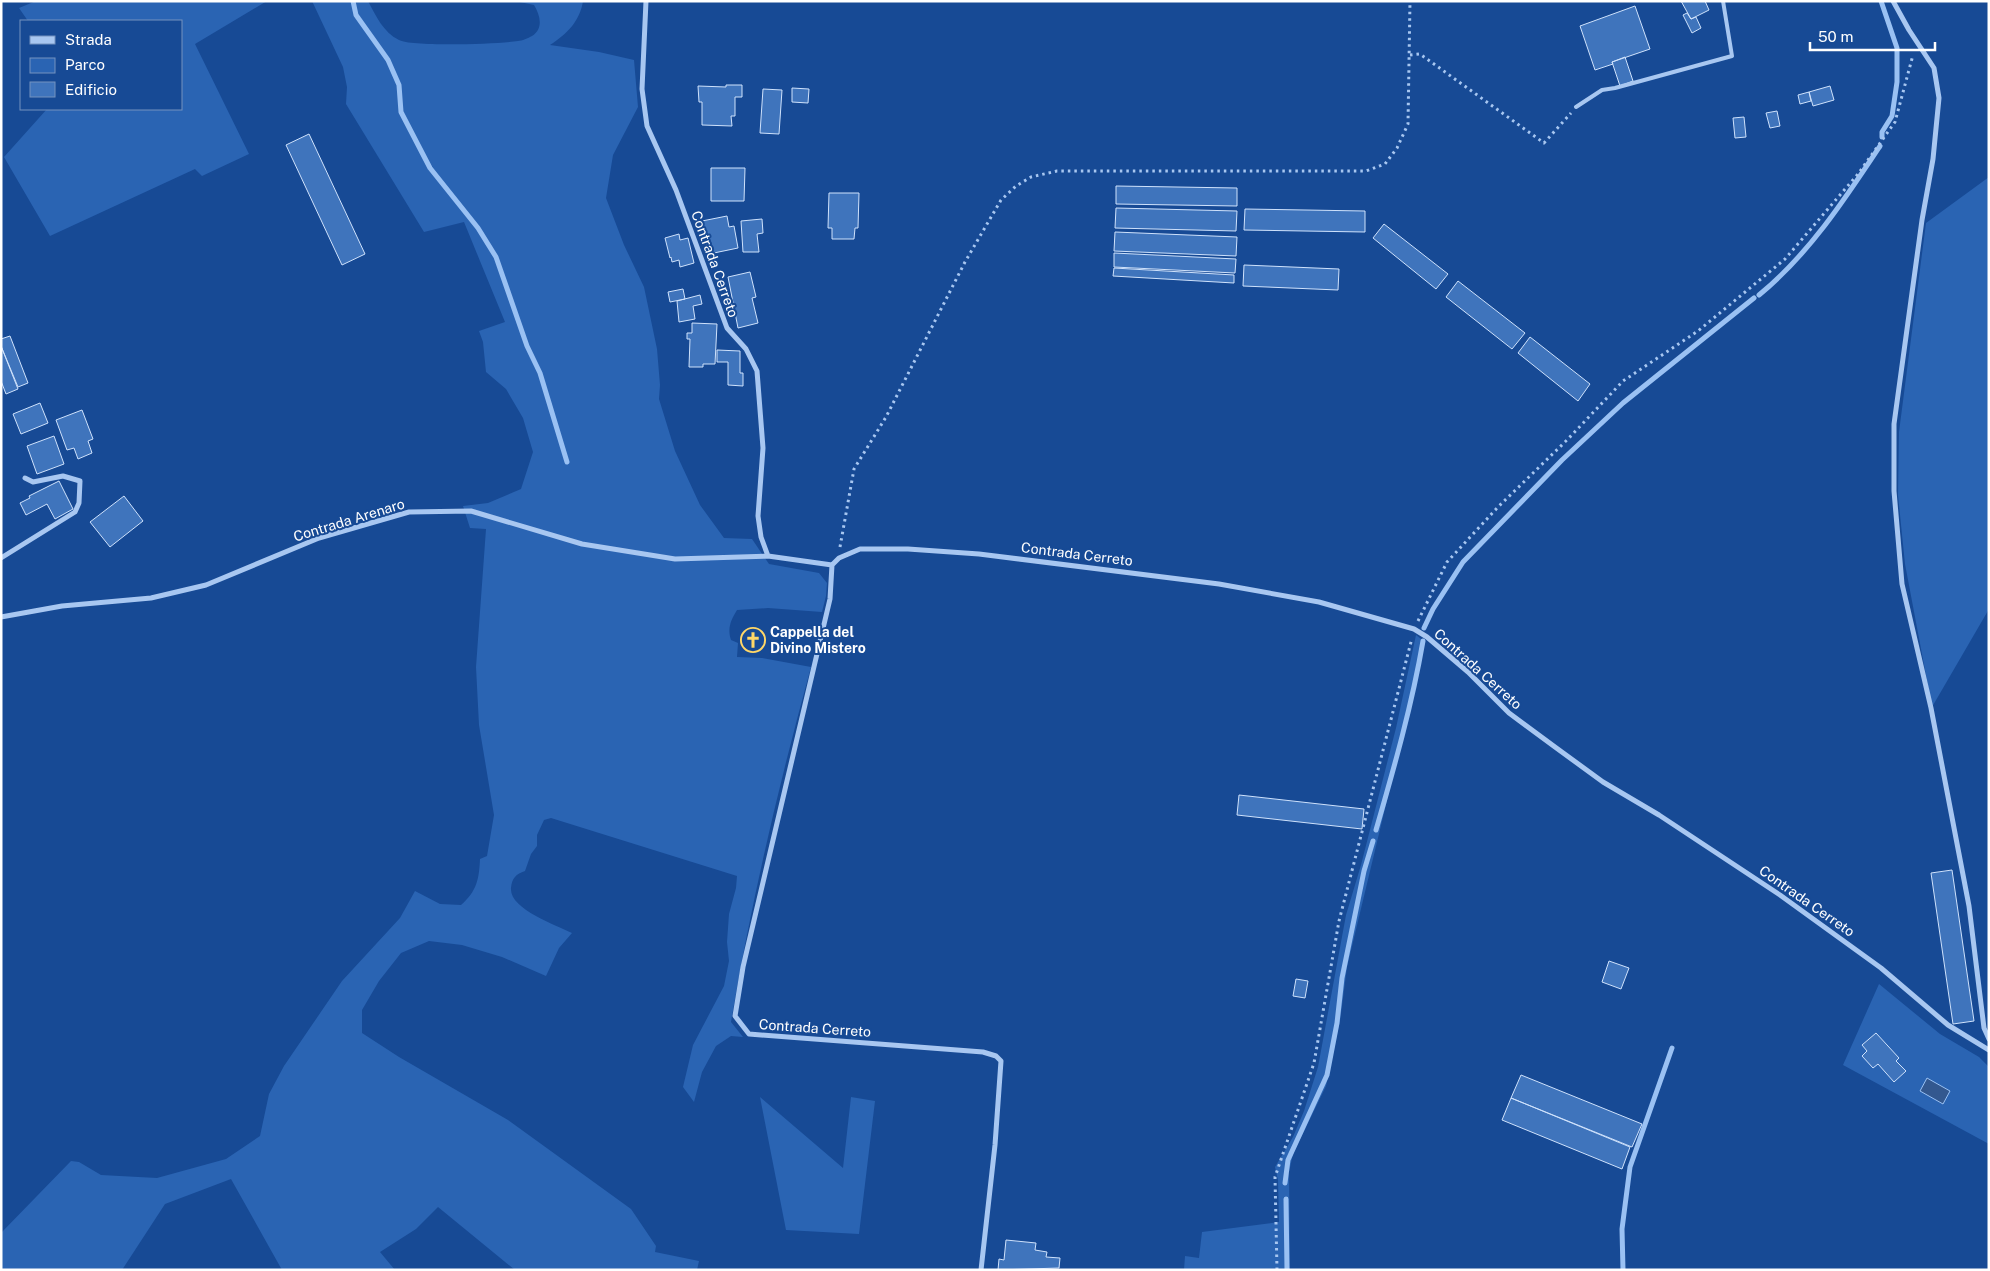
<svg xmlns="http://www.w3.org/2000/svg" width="1990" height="1271" font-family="'Public Sans',sans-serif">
<rect width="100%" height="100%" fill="#174a95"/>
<path fill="#2a64b3" d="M36 1H267L195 44 249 154 202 176 195 169 50 236 4 157 47 109H181V21H28L19 8Z
M312 1H368C376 16 383 32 399 40 411 47 501 44 518 41 522 41 528 38 532 36 544 28 540 15 534 5L515 1H583C580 21 567 34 550 45L599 52 634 60 638 107 613 155 606 198 624 245 644 287 657 349 660 385 659 399 675 451 700 505 724 538 752 539 769 564 819 573 827 583 826 596 822 612 768 608 737 610C731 620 727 628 731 640L738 643 737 657 762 658 811 667C779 784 751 902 731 1022L743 1037 731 1036 716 1046 702 1072 694 1102 683 1087 693 1045 724 986 729 961 727 942 729 914 736 888 737 876 551 818 544 820 537 835V846L531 854 525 871C516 874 512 878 511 888 509 909 556 925 572 933L559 948 546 976 502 957 462 945 429 941 401 953 379 981 362 1010V1033L399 1057 508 1120 631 1209 656 1246 655 1252 699 1261 697 1270H515L438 1207 416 1229 380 1252 395 1270H282L231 1179 165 1204 122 1270H1V1233L71 1161 79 1162 101 1175 157 1178 226 1159 260 1136 269 1094 284 1066 342 981 400 918 415 891 440 904 461 905C477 891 479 879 480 859L487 856 494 815 479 725 476 667 486 529 470 528 463 506 488 503 521 489 533 452 523 418 506 389 486 372 483 342 479 331 505 322 464 222 424 232 346 104 347 87 343 67Z
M1989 177V609L1932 707 1905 564 1898 495 1899 432 1926 223Z
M1416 635 1425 642 1347 967 1340 1021 1326 1086 1293 1154 1289 1172 1290 1270H1184L1185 1256 1199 1258 1202 1232 1279 1222 1278 1180 1275 1167 1293 1137 1304 1111 1318 1067 1346 915 1361 865 1396 728Z
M1879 984 1940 1034 1979 1057 1989 1067V1144L1843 1065Z
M760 1097 843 1168 851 1097 875 1101 859 1234 786 1230Z"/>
<path fill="#33588f" stroke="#9ac1f3" d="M1927 1078 1950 1091 1943 1104 1920 1091Z"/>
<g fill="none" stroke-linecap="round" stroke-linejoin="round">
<path stroke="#9ac1f3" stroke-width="5" d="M353 1 356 15 388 60 399 85 401 112 430 168 478 228 496 257 527 346 540 373 567 462
M1881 1 1897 48V82L1892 116 1882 132V137
M1759 295C1809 254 1845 199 1880 146
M1424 628 1433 609 1463 562 1562 460 1623 403 1754 298
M1376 830C1394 768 1412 705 1423 641
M1285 1183 1288 1160 1327 1075 1337 1023 1342 978 1364 871 1373 841
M1286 1199 1287 1270
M1623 1270 1622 1229 1630 1167 1672 1048"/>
</g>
<path fill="#3f74bc" stroke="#cfe2fc" d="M1681 1H1705L1709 10 1691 19Z
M1635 6 1650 49 1612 62 1613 64 1595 70 1580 26Z
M1687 13 1691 19 1696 17 1701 28 1692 33 1683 15Z
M1625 57 1633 81 1620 86 1612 62Z
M726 85H742V97H735V116H731L732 126 702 125V102H699L698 86 726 87Z
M1830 86 1834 100 1813 106 1809 92Z
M792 88 809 89 808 103 792 102Z
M763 89 782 90 779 134 760 133Z
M1809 92 1811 101 1800 104 1798 95Z
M1777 111 1780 126 1770 128 1766 113Z
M1744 117 1746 137 1735 138 1733 118Z
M309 134 365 254 342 265 286 145Z
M711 168H745L744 201H711Z
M1116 186 1237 188V206L1116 204Z
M829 193H859L858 228H855L854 239H832V228H828Z
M1116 208 1237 211 1236 231 1115 228Z
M1245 209 1365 211V232L1244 230Z
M727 216 729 227 734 226 738 248 709 254 702 221Z
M762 219 763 233 757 234 759 252H743L741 221Z
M1384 224 1448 274 1436 289 1373 238Z
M1115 232 1237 237 1236 256 1114 251Z
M679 234 680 240 688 238 694 263 680 267 679 260 672 262 671 257 670 258 665 238Z
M1114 253 1236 259 1235 273 1114 267Z
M1244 265 1339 269 1338 290 1243 286Z
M1114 268 1234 275V283L1113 276Z
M750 272 756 297 752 298 758 323 738 328 728 277Z
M1458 281 1525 333 1512 349 1446 297Z
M683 289 685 299 670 302 668 292Z
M700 295 702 304 693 306 695 319 679 322 677 301Z
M692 323 717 324 715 364H703V367H689L690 339H687V333H692Z
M10 336 28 383 18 387 1 346V339Z
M1530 337 1590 384 1578 401 1518 353Z
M1 346 18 389 6 394 1 381Z
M717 350 740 351V373H743V386L728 385V362H717Z
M40 403 48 423 21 434 13 414Z
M82 410 93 439 88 441 92 453 78 459 74 448 67 450 56 420Z
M54 436 64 464 37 474 27 446Z
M59 481 73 509 55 519 47 504 26 515 20 503 30 498 29 496Z
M124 496 143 521 110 547 90 522Z
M743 633 764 635 763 646 742 644Z
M1239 795 1364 809 1362 829 1237 815Z
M1952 870 1974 1021 1953 1024 1931 873Z
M1609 961 1629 968 1621 989 1602 982Z
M1296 979 1308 981 1305 998 1293 996Z
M1876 1033 1899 1058 1896 1061 1906 1071 1894 1082 1878 1064 1873 1068 1862 1056 1867 1051 1862 1045Z
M1521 1075 1642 1124 1632 1147 1511 1098Z
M1511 1098 1630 1147 1622 1169 1502 1120Z
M1006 1240 1036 1243 1035 1250 1047 1252 1046 1257 1060 1258 1059 1268 998 1270 999 1259 1004 1260Z"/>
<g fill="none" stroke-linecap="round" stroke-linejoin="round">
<path stroke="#a8c7f1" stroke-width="3" stroke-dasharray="2.5 4" stroke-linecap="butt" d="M1410 55 1420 54 1544 143 1571 113
M840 547 854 469 886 417 965 262 1001 200 1016 186 1031 177 1057 171H1366L1385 164 1397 148 1408 124 1410 1
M1418 621 1447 562 1498 507 1567 440 1623 381 1698 331 1785 259 1858 174 1895 122 1913 55
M1277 1270 1275 1177 1314 1063 1339 921 1412 638"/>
<path stroke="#a8c7f1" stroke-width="4" d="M1576 107 1602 90 1615 88 1732 56 1723 1"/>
<path stroke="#a8c7f1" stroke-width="5" d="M646 1 642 89 647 126 676 190 727 328 746 349 757 371 763 448 758 516 761 537 768 556 832 565 830 599 743 967 735 1016 749 1034 983 1052 996 1056 1001 1061 995 1145 981 1270
M1893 1 1909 30 1934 68 1939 98 1933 159 1922 220 1894 424V491L1902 584 1931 708 1969 906 1984 1028 1989 1039
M1 558 75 512 79 503 80 481 63 476 33 482 25 478
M832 565 839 558 860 549H908L979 554 1219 584 1319 602 1414 629 1427 637 1468 672 1509 713 1555 747 1603 782 1659 815 1780 895 1881 968 1948 1025 1989 1050
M1 617 62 606 151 598 206 585 319 538 409 512 471 511 582 544 675 559 768 556"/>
</g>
<defs>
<symbol id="church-ring" viewBox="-11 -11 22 22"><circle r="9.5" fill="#174a95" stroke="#ffd767" stroke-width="1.5"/><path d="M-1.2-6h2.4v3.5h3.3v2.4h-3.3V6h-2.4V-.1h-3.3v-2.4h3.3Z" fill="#ffd767"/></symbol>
</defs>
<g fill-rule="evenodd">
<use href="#church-ring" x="739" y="626" width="28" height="28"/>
</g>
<g text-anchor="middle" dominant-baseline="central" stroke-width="4" stroke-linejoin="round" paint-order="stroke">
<g font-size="14" fill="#fff" stroke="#174a95">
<text transform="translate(715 264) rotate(70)">Contrada Cerreto</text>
<text transform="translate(349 520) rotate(-17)">Contrada Arenaro</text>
<text transform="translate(1077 554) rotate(7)">Contrada Cerreto</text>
<text transform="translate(1478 669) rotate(42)">Contrada Cerreto</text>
<text transform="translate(1807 901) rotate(35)">Contrada Cerreto</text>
<text transform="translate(815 1028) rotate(4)">Contrada Cerreto</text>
</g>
<g font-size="14" font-weight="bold" fill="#fff" stroke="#174a95" text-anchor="start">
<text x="770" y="632">Cappella del<tspan x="770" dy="16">Divino Mistero</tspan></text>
</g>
</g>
<rect width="1990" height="1271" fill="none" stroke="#ffffff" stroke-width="5"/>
<rect x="20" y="20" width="162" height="90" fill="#174a95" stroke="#7492bf"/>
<rect x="30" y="36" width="25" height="8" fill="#a8c7f1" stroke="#7492bf"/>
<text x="65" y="45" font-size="15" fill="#ffffff">Strada</text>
<rect x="30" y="58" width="25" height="15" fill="#2a64b3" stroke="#7492bf"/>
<text x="65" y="70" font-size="15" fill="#ffffff">Parco</text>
<rect x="30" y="82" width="25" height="15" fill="#3f74bc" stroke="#7492bf"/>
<text x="65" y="95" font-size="15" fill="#ffffff">Edificio</text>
<path d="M1810 42v8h125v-8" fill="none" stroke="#ffffff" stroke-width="2.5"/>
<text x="1818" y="42" font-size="15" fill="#ffffff" stroke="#174a95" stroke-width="4" paint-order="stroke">50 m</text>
</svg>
